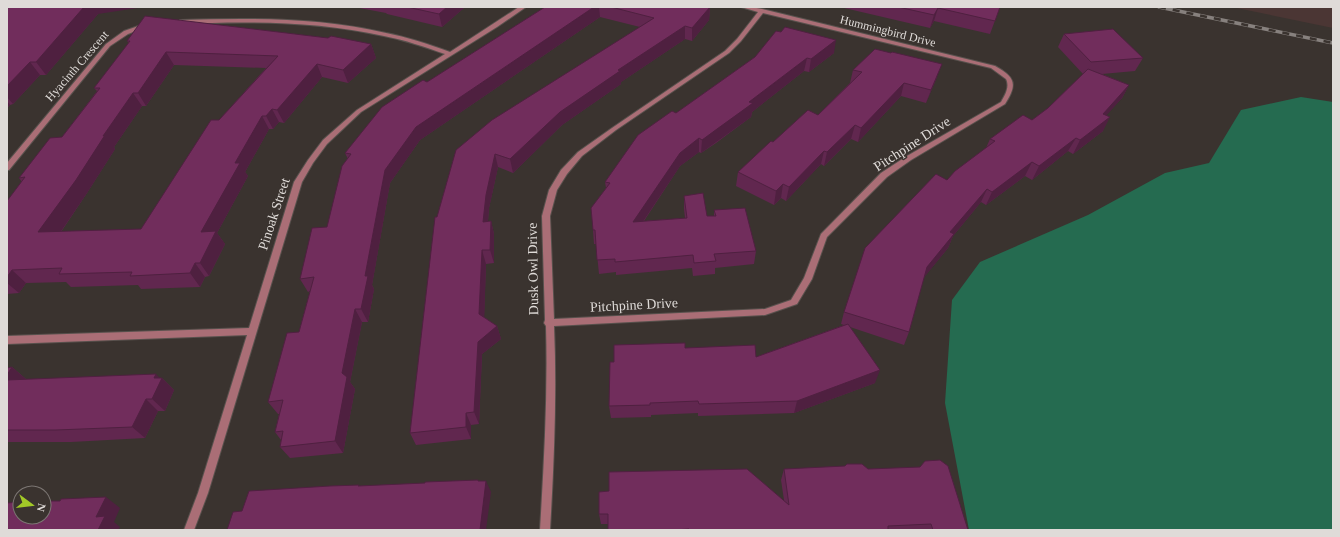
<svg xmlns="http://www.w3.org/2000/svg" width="1340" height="537" font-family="'Times New Roman',serif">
<rect width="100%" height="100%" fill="#3a332f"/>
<path fill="#4b3634" d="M1232 7H1333V28Z"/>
<path fill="#256b50" d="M1301 97 1333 102V530H969L945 403 952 300 980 262 1088 215 1165 173 1209 163 1241 110Z"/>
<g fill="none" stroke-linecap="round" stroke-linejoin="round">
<defs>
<path id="street" d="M519 7H526L497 27 361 112 327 144 313 163 302 182 208 493 194 530H184L198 493 247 335 7 344V336L249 328 294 182 308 160 323 140 357 110 445 54C425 47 405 40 384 36 317 21 248 21 180 24L177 22 180 20C249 18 318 17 386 33 407 37 428 44 450 52Z
M741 7H751L762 9 995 66C1015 77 1018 84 1005 104L911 160 887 177 827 237 812 279 797 304 765 315 554 326C557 394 554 462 550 530H540C544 462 548 394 546 326L544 323 545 320 542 216 549 190 561 170 578 152 612 128 725 51 737 39 758 12ZM763 13 991 68 1006 79C1010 87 1005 95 1001 102L907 156 881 173 821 234 804 278 791 300 765 309 554 319 550 216 557 190 567 174 582 156 616 130 729 53 741 41Z
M147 23 149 24V26L128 34 110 46 9 170H7V163L106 44 124 31Z"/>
</defs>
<use href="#street" stroke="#58514d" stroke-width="2"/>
<use href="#street" fill="#aa6e76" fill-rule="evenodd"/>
<defs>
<path id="rail" d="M1159 7 1333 43"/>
</defs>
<use href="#rail" stroke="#87817e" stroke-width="3.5"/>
<use href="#rail" stroke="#3a332f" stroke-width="2.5" stroke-dasharray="7" stroke-linecap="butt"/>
</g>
<path fill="#61274f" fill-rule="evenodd" d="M7 7 98 14 46 75H40L13 104 10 105 7 108Z
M354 7H465L442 27 387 14 386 13Z
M545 7H710L709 20 692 41 685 39 621 82V84L562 125 513 173 498 167 489 208 488 221H491L494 234V263L486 264 484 317 497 326 501 339 482 354 479 424 471 425V439L416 445 410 433 437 217 456 150 640 27 600 17 420 140 390 183 372 285 374 289 368 322H362L350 382 355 389 343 453 290 458 280 447 281 440 275 432 279 414H278L268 402 299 332 310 291 308 292 300 279 327 227 348 159 345 153 427 82Z
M840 7H1000L990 34 934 21 930 28Z
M1064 34 1143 58 1135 71 1102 74 1129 85 1122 98 1106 115 1103 131 1073 154 1068 151 1032 180 1025 176 986 205 981 202 953 236 948 248 924 277 909 332 904 345 850 327 875 383 794 413 698 416V413L651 415V417L611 418 609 406 685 348 756 357 844 325 841 324 844 312 947 180 986 148 990 139 1032 120 1048 108 1083 74 1058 47Z
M127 41 371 44 376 58 348 83 322 77 284 123 279 122 273 129H269L245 172 248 176 217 233 225 244 209 276 205 277 200 287 141 289 138 285 71 287 66 282 26 283 19 293 7 294V201L22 182 19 178 62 137 97 91 94 88 129 43ZM174 65 266 68 219 120 141 229 61 232 87 193 115 149 114 147 142 106H146Z
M834 53 809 72 804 71 752 112 751 117 716 143 701 153 699 152 680 166 644 221 685 218 684 209V196L707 216H714V210L756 251 754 264 715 268V274L693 276 692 268 616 275V272L599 274 596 244H594L593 230 606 188 605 182 676 113 755 57Z
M853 70 937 77 926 103 901 96 858 142 851 139 824 166 821 164 786 201 781 198 774 205 736 186 738 172 773 142 818 115 850 83Z
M12 367 26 379 162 378 174 390 165 411H158L145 438 71 442H7V368Z
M784 469H868L968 530H608V524H601L599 514 784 500 781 480Z"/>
<path fill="#4f2040" d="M84 7H144L98 14 46 75 36 62Z
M447 7H465L442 27 439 14Z
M594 7H599L600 17 420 140 390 183 372 285 374 289 368 322 361 309 365 276 385 170 416 127Z
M710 7 709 20 692 41V28Z
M938 8 934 21 930 28 934 15Z
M685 26V39L621 82V84L562 125 513 173 510 159 560 112 618 70Z
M836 40 834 53 809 72 811 59Z
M371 44 376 58 348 83 343 70Z
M166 52 174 65 146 106 138 93Z
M807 58 804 71 752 112 751 117 701 153 702 140 749 102Z
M30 62 40 75 13 104 7 97V86Z
M317 64 322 77 284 123 277 110Z
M942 64 937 77 926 103 931 90Z
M904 83 901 96 858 142 861 128Z
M1129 85 1122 98 1096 127 1103 114Z
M133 93 142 106 114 147 115 149 87 193 51 246 38 232 103 136Z
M7 101 10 105 7 108Z
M272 109 279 122 273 129 266 116Z
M262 116 269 129 245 172 248 176 217 233 225 244 209 276 200 263 201 232 235 163Z
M1110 117 1103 131 1073 154 1080 140Z
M855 125 851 139 824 166 827 152Z
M699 138V152L680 166 634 235 633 222 680 153Z
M1076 138 1068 151 1032 180 1039 166Z
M824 151 821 164 786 201 789 187Z
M495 154 498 167 489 208 487 235 483 222 486 195Z
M1032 162 1025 176 986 205 992 192Z
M783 184 781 198 774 205 776 191Z
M987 189 981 202 953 236 948 248 922 280 927 267 950 232Z
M491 221 494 234V263L490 250Z
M482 250 486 264 484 327 479 314Z
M195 263 205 277 200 287 190 273Z
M12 270 26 283 19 293 7 283V277Z
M355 309 362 322 350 382 355 389 343 453 335 441 342 373Z
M497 326 501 339 482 354 479 424 474 412 478 342Z
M12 367 27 380 7 382V375Z
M880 370 875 383 794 413 797 401Z
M156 374 161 379 162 378 174 390 165 411 152 399 154 378Z
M146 399 158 411 145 438 132 427Z
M466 413 471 425V439L466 427Z
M486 481 491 492 486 530H480Z
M106 497 120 508 114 522 120 527 118 530H98L96 517Z"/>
<path fill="#712d5c" stroke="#4f2040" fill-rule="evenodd" d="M7 7H84L36 62H30L7 86Z
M407 7H447L439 14Z
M545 7H594L416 127 385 170 365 276H368L361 309H355L342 373 347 377 335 441 280 447 283 431 275 432 283 400 268 402 287 333 299 332 314 277 300 279 312 228 327 227 342 166 351 154 345 153 382 107 423 80 427 82Z
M611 7H710L692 28 685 26 618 70 620 71 560 112 510 159 495 154 486 195 483 222 491 221 490 250H482L479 314 497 326 478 342 474 412 466 413V427L410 433 435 217H437L456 150 492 120 654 18Z
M898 7H1000L995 21 938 8 934 15Z
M145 16 328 38 331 36 371 44 343 70 317 64 277 110 272 109 266 116H262L235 163H240L201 232 216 231 200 263H195L190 273 130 276 132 272 59 274 62 268 12 270 7 277V201L25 177 19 178 50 138 62 137 100 88H94L130 41H127ZM166 52 278 56 219 120H211L141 229 38 232 76 180 105 135 103 136 133 93H138Z
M785 27 836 40 811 59 807 58 749 102 753 103 717 129 702 140 699 138 680 153 633 222 687 218 684 196 703 193 707 216H716L714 210 745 208 756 251 714 254 716 261 694 263 693 255 615 262V259L597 260 595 230H593L591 208 610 183 605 182 638 135 672 111 676 113 755 57 776 31 781 32Z
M1113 29 1143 58 1091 62 1064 34Z
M875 49 891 53 892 52 942 64 931 90 904 83 861 128 855 125 827 152 824 151 789 187 783 184 776 191 738 172 771 141 773 142 808 110 818 115 862 72 853 70Z
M1088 69 1129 85 1103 114 1110 117 1080 140 1076 138 1039 166 1032 162 992 192 987 189 950 232 954 234 927 267 909 332 844 312 865 248 936 174 947 180 955 171 995 141 990 139 1023 115 1032 120 1048 108Z
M848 324 880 370 797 401 699 404 698 401 650 403V405L609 406 610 362H614V345L685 343V348L755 345 756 357Z
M12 367 7 375V368Z
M156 374 154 378H162L152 399H146L132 427 56 430H7V380Z
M940 460 948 466 968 530H933L931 524 888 526V530H689V529L674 530H608V514H599V492L609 491V472L747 469 789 505 784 469 845 466 847 464H862L868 469 920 467 925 461Z
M478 480V481H486L480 530H227L233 512 242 511 249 491 330 486 359 485 358 486 425 483V482Z
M106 497 96 517 105 516 98 530H7V503L20 502V517H44V501H60L61 499Z"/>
<g text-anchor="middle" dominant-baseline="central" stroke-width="3" stroke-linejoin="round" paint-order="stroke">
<g font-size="12" fill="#dfdbd8" stroke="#3a332f">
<text transform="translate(888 31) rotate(14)">Hummingbird Drive</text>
<text transform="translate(77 66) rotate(-49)">Hyacinth Crescent</text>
</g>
<g font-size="14" fill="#dfdbd8" stroke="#3a332f">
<text transform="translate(912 144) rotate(-33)">Pitchpine Drive</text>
<text transform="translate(274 214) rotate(-72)">Pinoak Street</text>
<text transform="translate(533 269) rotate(-91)">Dusk Owl Drive</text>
<text transform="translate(634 305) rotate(-3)">Pitchpine Drive</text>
</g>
</g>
<rect width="1340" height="537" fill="none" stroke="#dfdbd8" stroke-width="16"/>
<g transform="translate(32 505) rotate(105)"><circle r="19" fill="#3a332f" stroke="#7c7673"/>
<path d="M0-3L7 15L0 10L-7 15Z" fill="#a2c928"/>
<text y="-6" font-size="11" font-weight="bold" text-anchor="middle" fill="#dfdbd8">N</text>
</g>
</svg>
